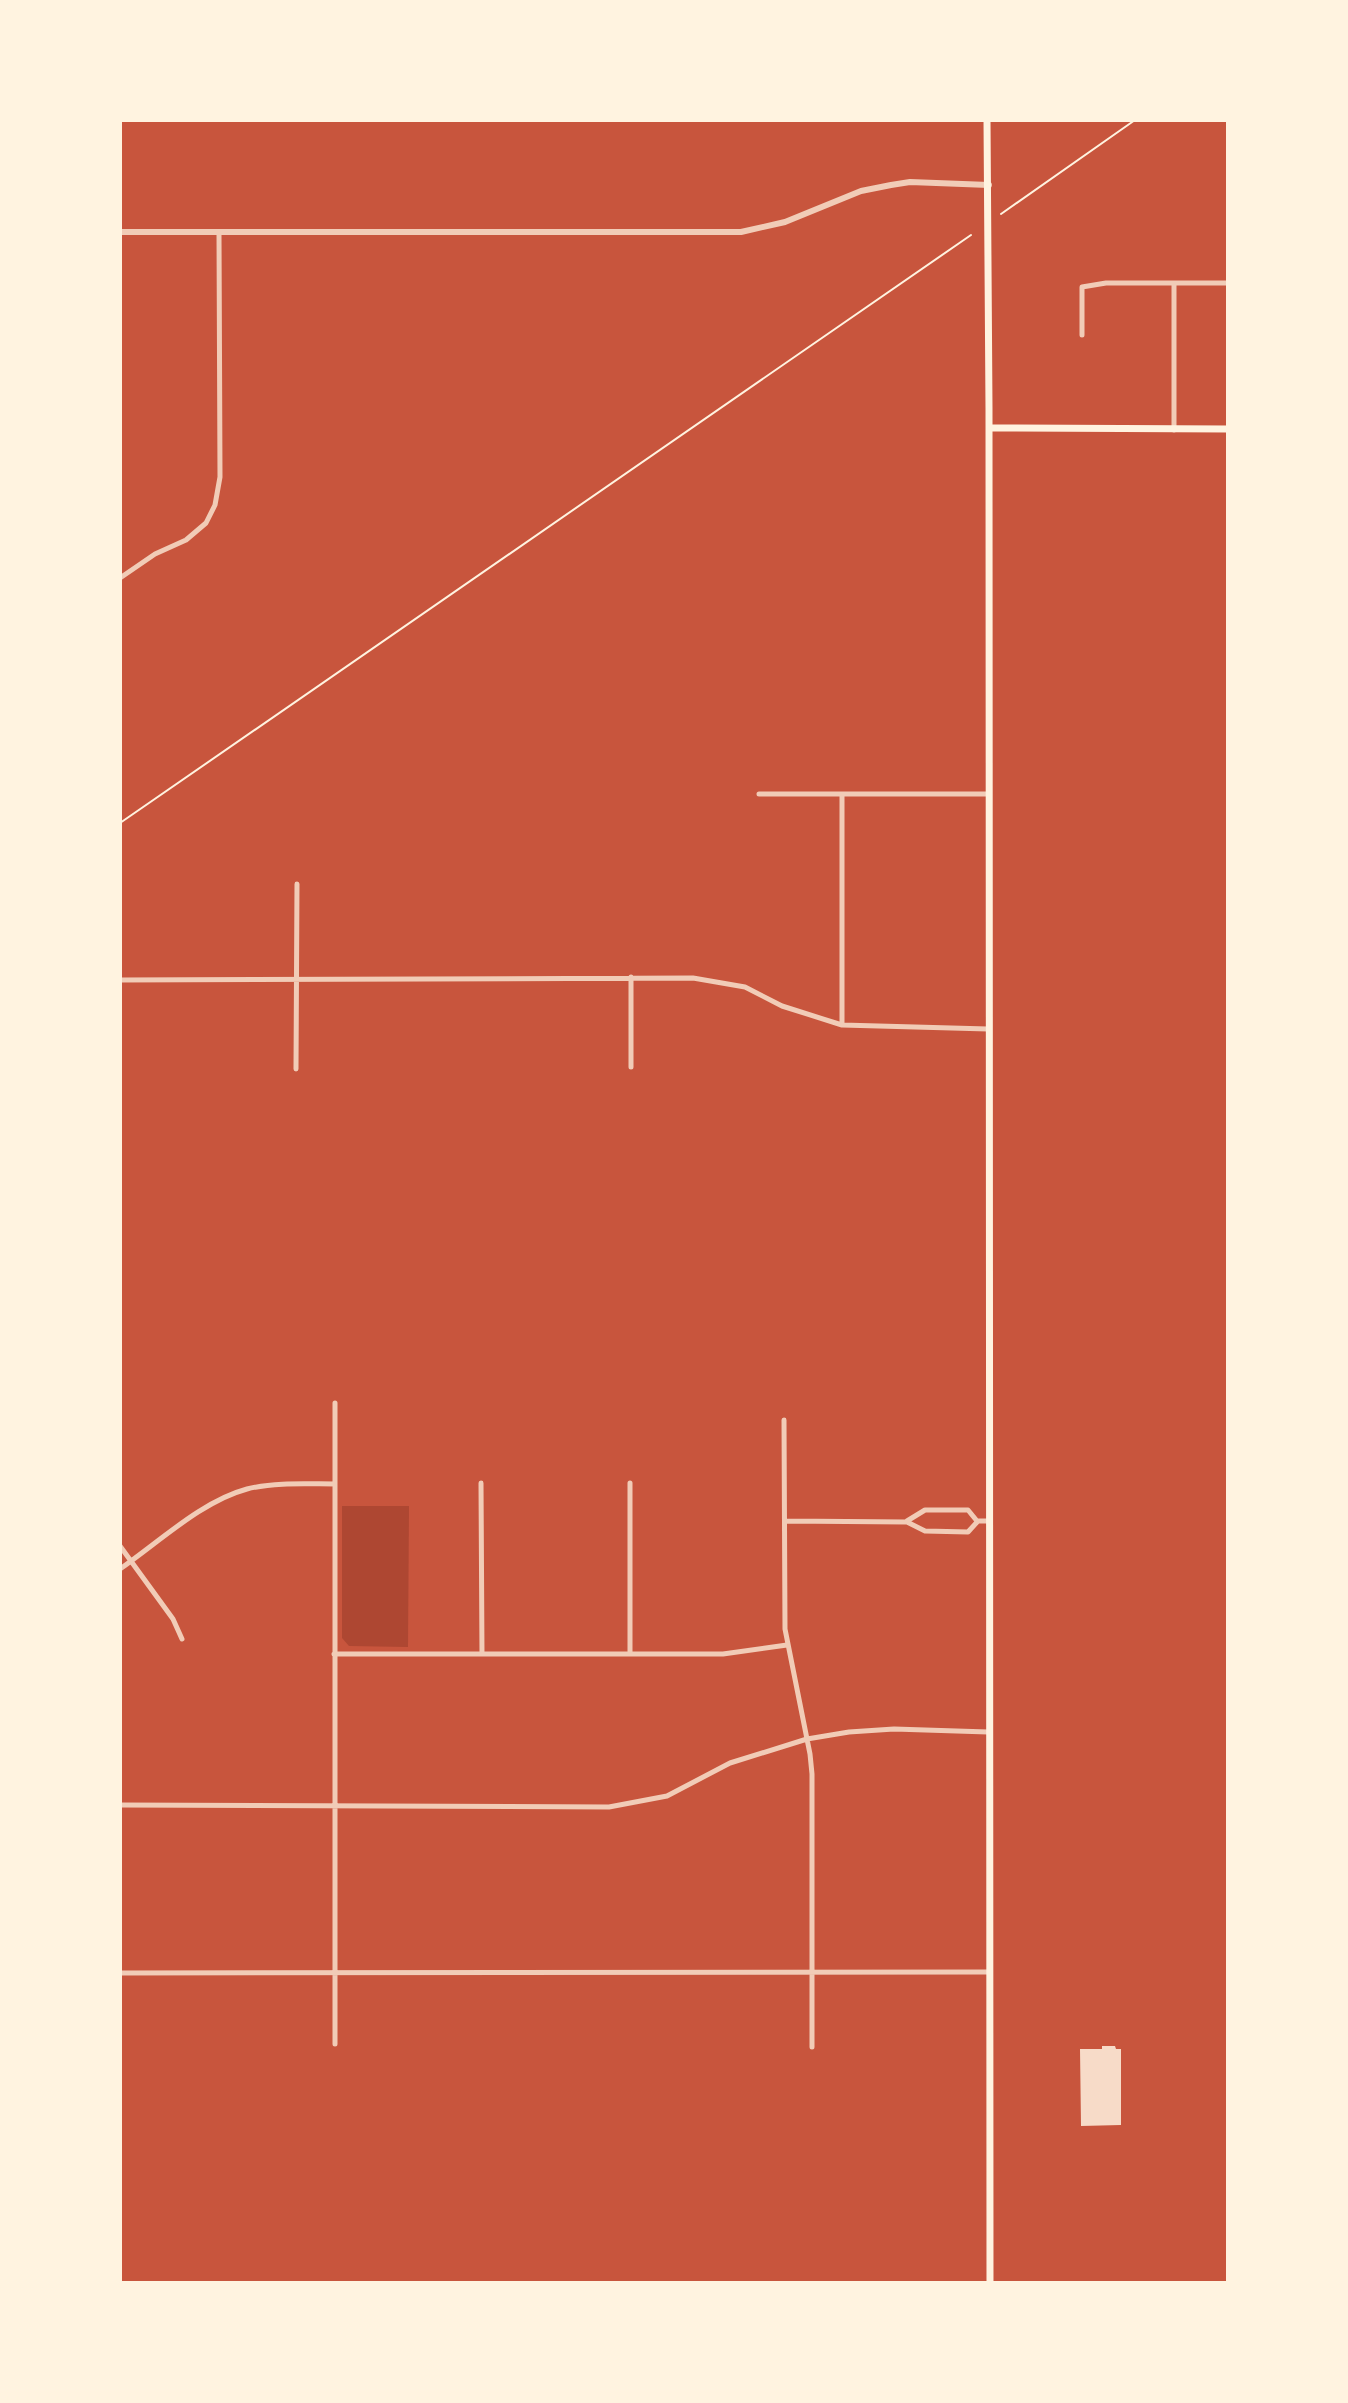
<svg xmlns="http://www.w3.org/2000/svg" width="1348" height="2403" font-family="'Sofia Sans Condensed',sans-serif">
<rect width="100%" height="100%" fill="#c8553d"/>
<path fill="#ae4732" d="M342 1506H409L408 1647 349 1646 342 1638Z"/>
<path fill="#f7dbc8" d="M1102 2046H1115L1116 2049H1121V2125L1081 2126 1080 2049H1102Z"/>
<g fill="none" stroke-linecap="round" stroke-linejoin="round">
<path stroke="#fff3e0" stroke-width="2" d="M1001 214 1135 120
M120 823 971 235"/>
<path stroke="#f1ccb7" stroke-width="5" d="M1082 335V287L1106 283H1228
M1174 430V283
M120 578 155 554 186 540 206 523 215 505 220 477 219 233
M759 794H988
M631 977V1067
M120 980 693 978 745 987 782 1006 842 1025 988 1029
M842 1025V794
M296 1069 297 884
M784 1420 785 1629 810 1754 812 1774V2047
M481 1483 482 1654
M785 1521 907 1522 925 1531 968 1532 978 1521H988
M907 1521 925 1510H968L977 1521
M120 1546 173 1619 182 1639
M120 1569C159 1542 202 1501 247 1489 275 1482 306 1484 335 1484
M334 1654H723L787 1645
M630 1654V1483
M120 1805 609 1807 667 1796 730 1763 807 1739 849 1732 894 1729 988 1732
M120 1973 989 1972
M335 2044V1403"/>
<path stroke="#f1ccb7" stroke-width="6" d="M120 232H741L785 222 861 191 891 185 910 182 989 185"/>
<path stroke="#fff3e0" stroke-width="7" d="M987 120 989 408 990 2283
M989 428 1228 429"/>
</g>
<rect width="1348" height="2403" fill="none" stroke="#fff3e0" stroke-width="244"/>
</svg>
